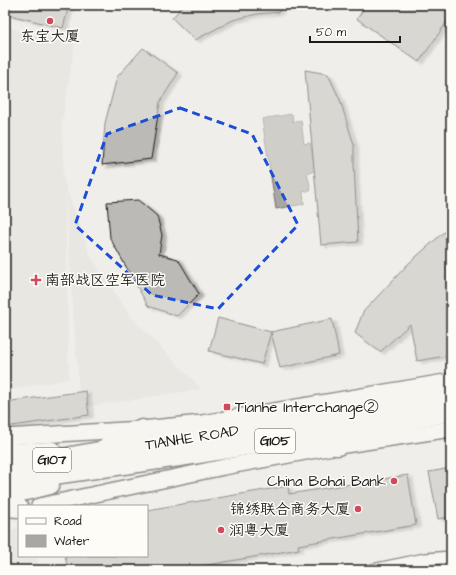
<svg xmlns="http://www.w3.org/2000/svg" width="456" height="575" font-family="'Architects Daughter','LXGW WenKai TC',sans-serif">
<defs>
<filter id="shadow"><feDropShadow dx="4.5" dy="2.5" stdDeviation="1" flood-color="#0004"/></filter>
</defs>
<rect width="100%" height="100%" fill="#f0eeea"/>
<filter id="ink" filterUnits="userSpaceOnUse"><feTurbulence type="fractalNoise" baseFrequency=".025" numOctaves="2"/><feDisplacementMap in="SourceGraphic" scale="8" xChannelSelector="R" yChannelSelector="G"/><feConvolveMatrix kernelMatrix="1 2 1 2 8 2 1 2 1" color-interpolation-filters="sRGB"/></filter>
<g filter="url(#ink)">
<path fill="#e0deda" d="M5 27 75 44 62 123 64 181 90 255 132 318 202 389 80 408 65 194 69 379 5 391Z
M19 528V556H37L39 570H5V531Z"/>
<path fill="#a8a7a3" stroke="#706f6d" d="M292 114 293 122 301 120 304 144 310 143 316 171 307 173 311 190 303 192 304 204 276 209 262 119Z"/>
<path fill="#bbbab6" stroke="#1c1c1c" filter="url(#shadow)" d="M5 5H69L63 28 5 14Z
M184 5H279V12L257 14 233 20 195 40 172 18Z
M366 5H451V16L419 62 357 19Z
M143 48 178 73 160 102 151 159 102 165 105 123 117 77Z
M305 70 328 74 340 100 354 145V165L358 242 321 245Z
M138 200 157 216 162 235 159 254 178 259 199 294 177 316 148 306 110 238 107 202Z
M444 232 451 238V355L417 361 410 324 380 352 355 333 363 312 408 264Z
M218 318 271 332 262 364 209 351Z
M332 319 339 355 280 368 271 332Z
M86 391 89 415 5 427V402Z
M451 468V517L438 519 429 472Z
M408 475 416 525 298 545 299 549 179 570H68L65 556H147V510L288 486 289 494Z"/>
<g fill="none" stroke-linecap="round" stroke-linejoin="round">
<defs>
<path id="minor" d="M372 570 425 559 451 557"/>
<path id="secondary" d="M5 437 142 429 202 423 451 381
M39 506 224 467 338 446 451 429"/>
<path id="trunk" d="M305 441 338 446
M108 446 142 429
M5 453 52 451
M5 468 99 451 177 441 451 397
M5 482 186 456 451 412
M5 496 50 485
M5 507 19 508"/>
</defs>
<use href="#minor" stroke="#1c1c1c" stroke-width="14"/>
<use href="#secondary" stroke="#1c1c1c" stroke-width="18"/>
<use href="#trunk" stroke="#1c1c1c" stroke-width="21"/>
<use href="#minor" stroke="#fdfcf7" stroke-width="11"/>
<use href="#secondary" stroke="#fdfcf7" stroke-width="15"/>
<use href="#trunk" stroke="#fdfcf7" stroke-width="18"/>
</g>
</g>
<path d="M0 0H456V575H0ZM180 108 252 134 298 225 218 309 152 295 75 225 107 134Z" fill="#f0eeea" fill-opacity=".55" fill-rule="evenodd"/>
<path fill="none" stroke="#1d4ed8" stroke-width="3" stroke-dasharray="8 5" stroke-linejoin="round" d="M180 108 252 134 298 225 218 309 152 295 75 225 107 134Z"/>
<g fill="#d1495b" stroke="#fdfcf7" stroke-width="1.5">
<circle cx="50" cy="21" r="4"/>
<path d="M34 274h4v4h4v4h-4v4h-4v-4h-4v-4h4z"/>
<rect x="223" y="403" width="8" height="8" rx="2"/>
<circle cx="394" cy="481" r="4"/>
<circle cx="358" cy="509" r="4"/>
<circle cx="221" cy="530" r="4"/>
</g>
<g text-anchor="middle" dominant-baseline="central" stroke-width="3" stroke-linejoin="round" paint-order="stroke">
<g fill="#fdfcf7" stroke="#605f5e" stroke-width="1">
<rect x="255" y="429" width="40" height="24" rx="3"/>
<rect x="33" y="448" width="38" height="24" rx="3"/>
</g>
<g font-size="14" font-weight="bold" fill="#1c1c1c">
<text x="275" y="441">G105</text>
<text x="52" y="460">G107</text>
</g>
<g font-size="15" fill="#1c1c1c" stroke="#fdfcf7" text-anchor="start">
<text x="50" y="36" text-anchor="middle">东宝大厦</text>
<text x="45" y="280">南部战区空军医院</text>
<text x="235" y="407">Tianhe Interchange②</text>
<text x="386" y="481" text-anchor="end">China Bohai Bank</text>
<text x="350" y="509" text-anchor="end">锦绣联合商务大厦</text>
<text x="229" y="530">润粤大厦</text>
</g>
<g font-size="15" fill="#1c1c1c" stroke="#fdfcf7">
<text transform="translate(192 438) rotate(-9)">TIANHE ROAD</text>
</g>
</g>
<rect width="456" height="575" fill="none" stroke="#fdfcf7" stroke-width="20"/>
<rect x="10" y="10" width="436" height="555" fill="none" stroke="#1c1c1c" stroke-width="1.5" filter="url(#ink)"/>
<rect x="18" y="505" width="130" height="52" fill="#fdfcf7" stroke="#a3a29f"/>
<rect x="26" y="518" width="20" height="6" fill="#fdfcf7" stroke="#a3a29f"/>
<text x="54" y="525" font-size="12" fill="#1c1c1c">Road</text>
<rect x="26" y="535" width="20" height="12" fill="#a8a7a3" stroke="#a3a29f"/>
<text x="54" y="545" font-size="12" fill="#1c1c1c">Water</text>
<path d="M310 36v6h90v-6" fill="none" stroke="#1c1c1c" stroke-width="2"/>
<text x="316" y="36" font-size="12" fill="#1c1c1c" stroke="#fdfcf7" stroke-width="3" paint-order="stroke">50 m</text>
</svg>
